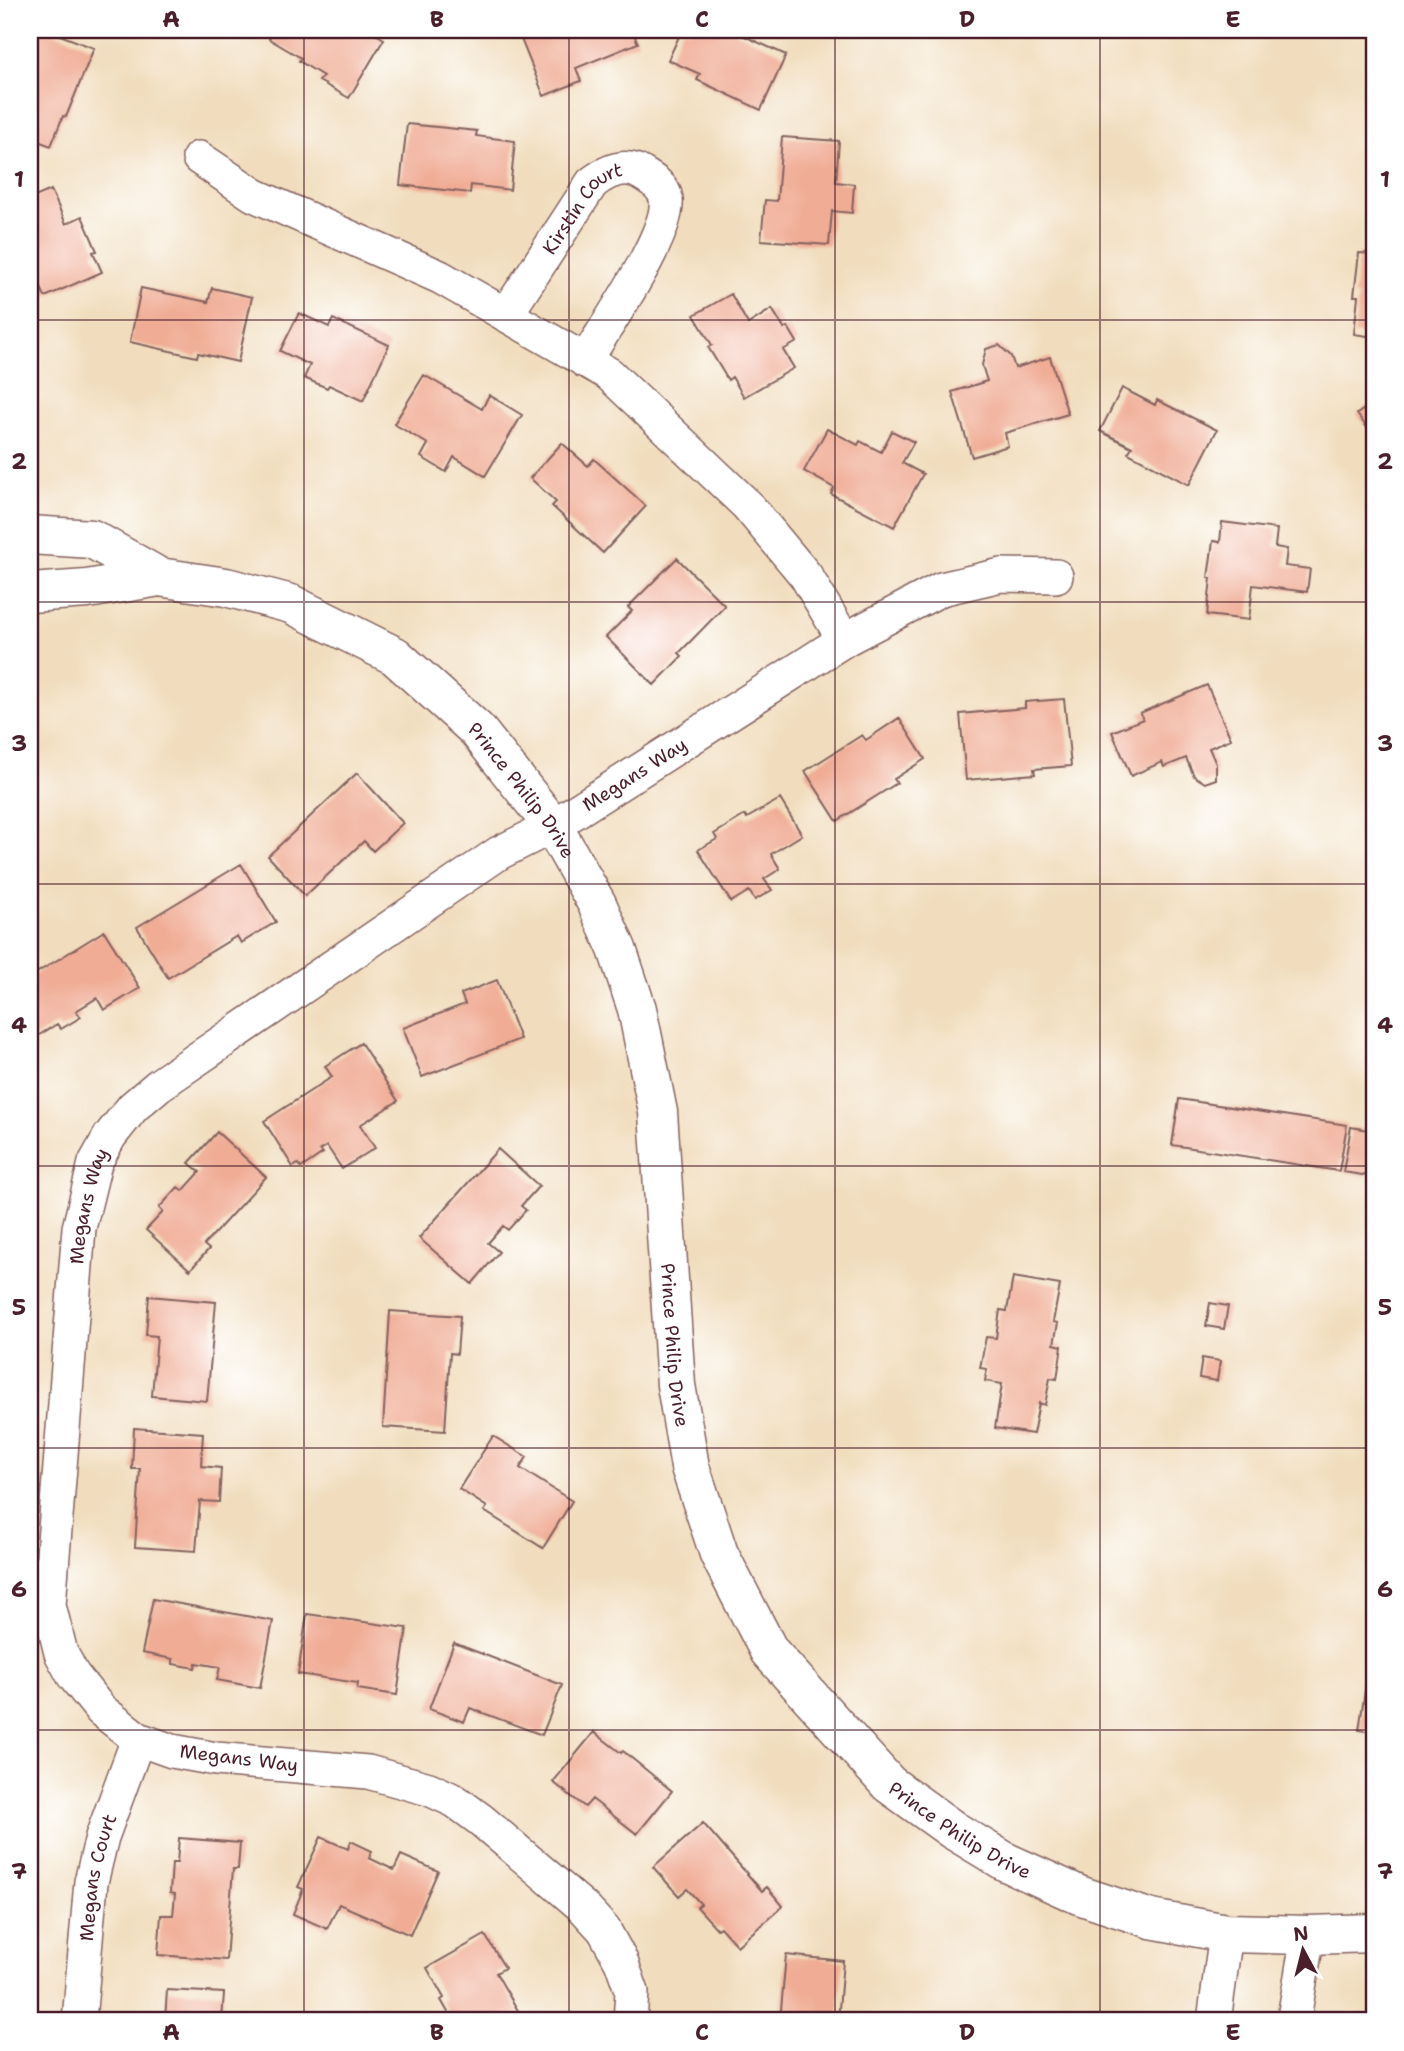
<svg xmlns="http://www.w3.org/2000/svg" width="1404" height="2051" font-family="'Shantell Sans',sans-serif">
<rect width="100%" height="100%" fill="#fff"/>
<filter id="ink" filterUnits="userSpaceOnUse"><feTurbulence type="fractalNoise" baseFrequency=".0143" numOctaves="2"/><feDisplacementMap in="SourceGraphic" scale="14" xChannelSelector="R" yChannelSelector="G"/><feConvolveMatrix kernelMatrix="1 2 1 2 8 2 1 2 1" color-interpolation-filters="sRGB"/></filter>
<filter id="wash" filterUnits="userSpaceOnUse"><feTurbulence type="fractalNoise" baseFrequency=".00686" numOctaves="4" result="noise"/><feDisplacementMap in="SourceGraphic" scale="28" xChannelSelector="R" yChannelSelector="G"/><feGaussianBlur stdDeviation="1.57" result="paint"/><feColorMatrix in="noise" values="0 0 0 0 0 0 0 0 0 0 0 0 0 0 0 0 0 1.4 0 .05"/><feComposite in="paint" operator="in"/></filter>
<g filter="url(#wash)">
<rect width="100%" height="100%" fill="#f1ddbd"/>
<g id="blocks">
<path fill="#f0ac94" d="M36 30H47L94 48 66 117 63 116 51 146 30 138V46Z
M274 30H369L384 39 349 98 319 81 323 76 299 61 301 58 269 39Z
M529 30H632L638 43 576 68 581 81 544 96 519 34Z
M682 30H731L786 55 761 110 697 80 700 74 668 60Z
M407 124 477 131 476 136 515 141 510 190 471 185 470 193 400 185Z
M782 137 839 141 836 182 854 184 852 213 832 211 829 245 761 240 765 200 777 201Z
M51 190 66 224 82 216 97 251 93 252 102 272 45 297 36 276 31 279 30 277V199Z
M1359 253 1374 254V337L1354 334 1358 296H1354Z
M141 288 208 302 212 288 252 297 238 362 198 353 197 357 130 342Z
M731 294 748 324 772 309 784 328 788 327 797 342 783 350 794 368 744 397 732 377 728 380 708 347 712 345 694 315Z
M299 313 329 327 333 319 389 345 363 401 329 385 327 388 304 378 310 365 280 351Z
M999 345 1011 356 1015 368 1050 357 1068 414 1005 433 1008 446 972 457 952 392 987 381 982 365 986 349Z
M424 375 482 409 489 395 522 415 485 476 454 457 446 472 421 457 428 444 394 424Z
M1122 388 1155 405 1157 400 1217 430 1189 485 1128 453 1132 447 1100 431Z
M1374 402V437L1357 414Z
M827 429 858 445 860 441 881 452 892 431 914 442 902 463 923 474 894 527 831 494 834 488 804 471Z
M562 443 588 466 594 459 646 506 603 553 552 506 556 502 530 478Z
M1222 522 1277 529 1275 547 1287 549 1285 566 1310 569 1307 592 1253 585 1249 620 1207 615 1211 578H1208L1213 541 1220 542Z
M677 558 725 606 679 653 682 656 654 685 606 637 632 611 628 607Z
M1207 685 1231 739 1209 748 1216 764V779L1205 783 1194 776 1186 758 1164 767 1162 762 1131 776 1112 732 1143 719 1140 713Z
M1064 699 1071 766 1034 769 1035 774 966 780 960 714 1025 708V702Z
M899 718 925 759 894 779 897 783 837 821 805 771 862 735 866 740Z
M357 773 403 823 373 851 364 841 305 896 268 856Z
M780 799 802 835 771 854 780 869 764 879 772 890 755 900 749 891 731 902 698 850 717 839 714 834 745 815 747 818Z
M241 864 276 922 241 943 237 936 168 978 137 927Z
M104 931 140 988 104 1010 97 998 76 1011 81 1017 61 1029 57 1024 31 1040 30 977Z
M497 980 520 1039 422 1077 403 1028 465 1004 461 994Z
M361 1043 398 1101 360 1125 375 1148 342 1169 327 1146 320 1150 323 1153 301 1168 298 1164 293 1167 264 1121 332 1077 325 1066Z
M1179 1099 1347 1125 1339 1171 1172 1145Z
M1351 1127 1374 1131 1369 1176 1343 1172Z
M217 1132 266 1177 204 1245 209 1249 190 1270 146 1230 163 1212 159 1208 178 1187 183 1191 200 1172 189 1163Z
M498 1149 539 1186 521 1206 526 1210 508 1230 503 1226 488 1243 499 1252 472 1284 419 1238Z
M1013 1277 1060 1285 1053 1322 1058 1323 1054 1344 1062 1346 1057 1379 1050 1378 1045 1405 1039 1403 1033 1434 995 1428 1002 1384 985 1381 987 1369 980 1368 986 1337 996 1338 1000 1310 1007 1311Z
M149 1296 216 1302 207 1401 152 1396 157 1336 146 1335Z
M1210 1303 1228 1306 1224 1329 1206 1326Z
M390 1311 460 1316 457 1354 450 1353 445 1431 383 1427Z
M1202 1358 1220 1361 1217 1381 1199 1378Z
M134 1428 203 1433 201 1466 221 1468 219 1502 200 1501 196 1551 135 1547 140 1469H132Z
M493 1436 527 1457 520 1468 572 1501 543 1548 484 1511 487 1507 459 1489Z
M153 1599 273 1621 260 1688 217 1680 220 1667 196 1663 195 1668 173 1664V1659L142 1653Z
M307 1614 407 1628 397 1695 357 1689 358 1683 298 1674Z
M454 1643 562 1685 542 1735 470 1708 464 1722 429 1709Z
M1367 1677 1374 1678V1732L1359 1730Z
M594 1732 621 1753 623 1751 672 1791 637 1834 592 1799 585 1807 553 1782Z
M703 1823 762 1891 767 1887 783 1906 737 1946 720 1927 717 1929 697 1907 701 1904 687 1889 679 1896 653 1867Z
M321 1837 348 1849 351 1841 372 1851 369 1858 394 1870 401 1855 438 1871 410 1935 339 1904 327 1929 293 1914 303 1889 298 1887Z
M179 1838 240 1843 238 1869H233L226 1960 158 1955 161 1915H173L175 1894 170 1893 172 1863H177Z
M485 1935 505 1968 496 1973 524 2021H453L441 2000 444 1998 427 1968Z
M786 1955 843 1961 838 2021H780Z
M167 1990 224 1993 222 2021H165Z"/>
</g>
</g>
<g filter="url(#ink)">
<use href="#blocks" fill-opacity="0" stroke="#84625e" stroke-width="2"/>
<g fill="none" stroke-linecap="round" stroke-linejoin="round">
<defs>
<g id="minor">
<path d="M199 158 254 195 440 277 609 374 747 505 806 576 844 640"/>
<path id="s1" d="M506 315 592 183C606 172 624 163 641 173 651 179 664 186 666 199 671 234 605 327 585 361"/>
<path id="s2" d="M79 2021 91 1882 102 1837 138 1739"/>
<path id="s3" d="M630 2021 632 1992 621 1961 604 1930 583 1907 481 1820 455 1801 429 1789 368 1772 216 1759 172 1751 138 1739 101 1710 73 1675 61 1653 49 1605 79 1228 95 1163 110 1136 133 1107 159 1085 499 853 553 826 844 640 941 589 1001 575 1056 576"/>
<path d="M1214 2021 1226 1933"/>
<path d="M1296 2021 1295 2012 1308 1935"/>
</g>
<g id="tertiary">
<path d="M30 535 92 539 159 577"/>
<path id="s4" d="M30 593 87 589 159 577 226 587 291 604 395 656 477 730 553 826 597 904 617 949 637 1009 658 1112 676 1385 690 1467 719 1554 769 1651 889 1784 953 1830 1006 1862 1079 1895 1151 1919 1226 1933 1308 1935 1374 1933"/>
</g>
</defs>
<use href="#minor" stroke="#84625e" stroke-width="36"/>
<use href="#tertiary" stroke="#84625e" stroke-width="41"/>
<use href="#minor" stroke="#fff" stroke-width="33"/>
<use href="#tertiary" stroke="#fff" stroke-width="38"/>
</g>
</g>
<path fill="none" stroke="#4a1f2b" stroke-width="2" stroke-opacity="0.55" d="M304 30V2021M569 30V2021M835 30V2021M1100 30V2021M30 320H1374M30 602H1374M30 884H1374M30 1166H1374M30 1448H1374M30 1730H1374"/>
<g text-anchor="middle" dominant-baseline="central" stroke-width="6" stroke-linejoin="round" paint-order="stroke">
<g font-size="19" fill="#4a1f2b" stroke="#fff">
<text stroke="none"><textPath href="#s1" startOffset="133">Kirstin Court</textPath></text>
<text stroke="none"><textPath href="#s3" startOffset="1902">Megans Way</textPath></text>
<text stroke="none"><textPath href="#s4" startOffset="567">Prince Philip Drive</textPath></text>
<text stroke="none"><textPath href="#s3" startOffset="1188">Megans Way</textPath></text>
<text stroke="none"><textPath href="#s4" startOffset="1155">Prince Philip Drive</textPath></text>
<text transform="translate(239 1758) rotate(7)">Megans Way</text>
<text stroke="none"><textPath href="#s4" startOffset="1743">Prince Philip Drive</textPath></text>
<text stroke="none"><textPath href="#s2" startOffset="145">Megans Court</textPath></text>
</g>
</g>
<rect width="1404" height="2051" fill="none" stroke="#fff" stroke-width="77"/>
<g transform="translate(1303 1950) rotate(353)" stroke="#ffffff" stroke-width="5" paint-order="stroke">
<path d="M0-5L12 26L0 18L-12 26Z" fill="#4a1f2b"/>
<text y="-10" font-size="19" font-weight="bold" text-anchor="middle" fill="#4a1f2b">N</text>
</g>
<rect x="38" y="38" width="1328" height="1974" fill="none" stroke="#4a1f2b" stroke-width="2.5"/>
<g font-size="23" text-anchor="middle" font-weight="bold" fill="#4a1f2b">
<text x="171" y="27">A</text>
<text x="437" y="27">B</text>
<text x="702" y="27">C</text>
<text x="967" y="27">D</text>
<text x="1233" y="27">E</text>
<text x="19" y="187">1</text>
<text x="1385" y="187">1</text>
<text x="19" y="469">2</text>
<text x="1385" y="469">2</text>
<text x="19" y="751">3</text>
<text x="1385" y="751">3</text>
<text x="19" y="1033">4</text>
<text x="1385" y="1033">4</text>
<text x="19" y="1315">5</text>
<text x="1385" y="1315">5</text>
<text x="19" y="1597">6</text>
<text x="1385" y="1597">6</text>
<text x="19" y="1879">7</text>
<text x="1385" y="1879">7</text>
<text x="171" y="2040">A</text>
<text x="437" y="2040">B</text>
<text x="702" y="2040">C</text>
<text x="967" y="2040">D</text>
<text x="1233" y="2040">E</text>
</g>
</svg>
